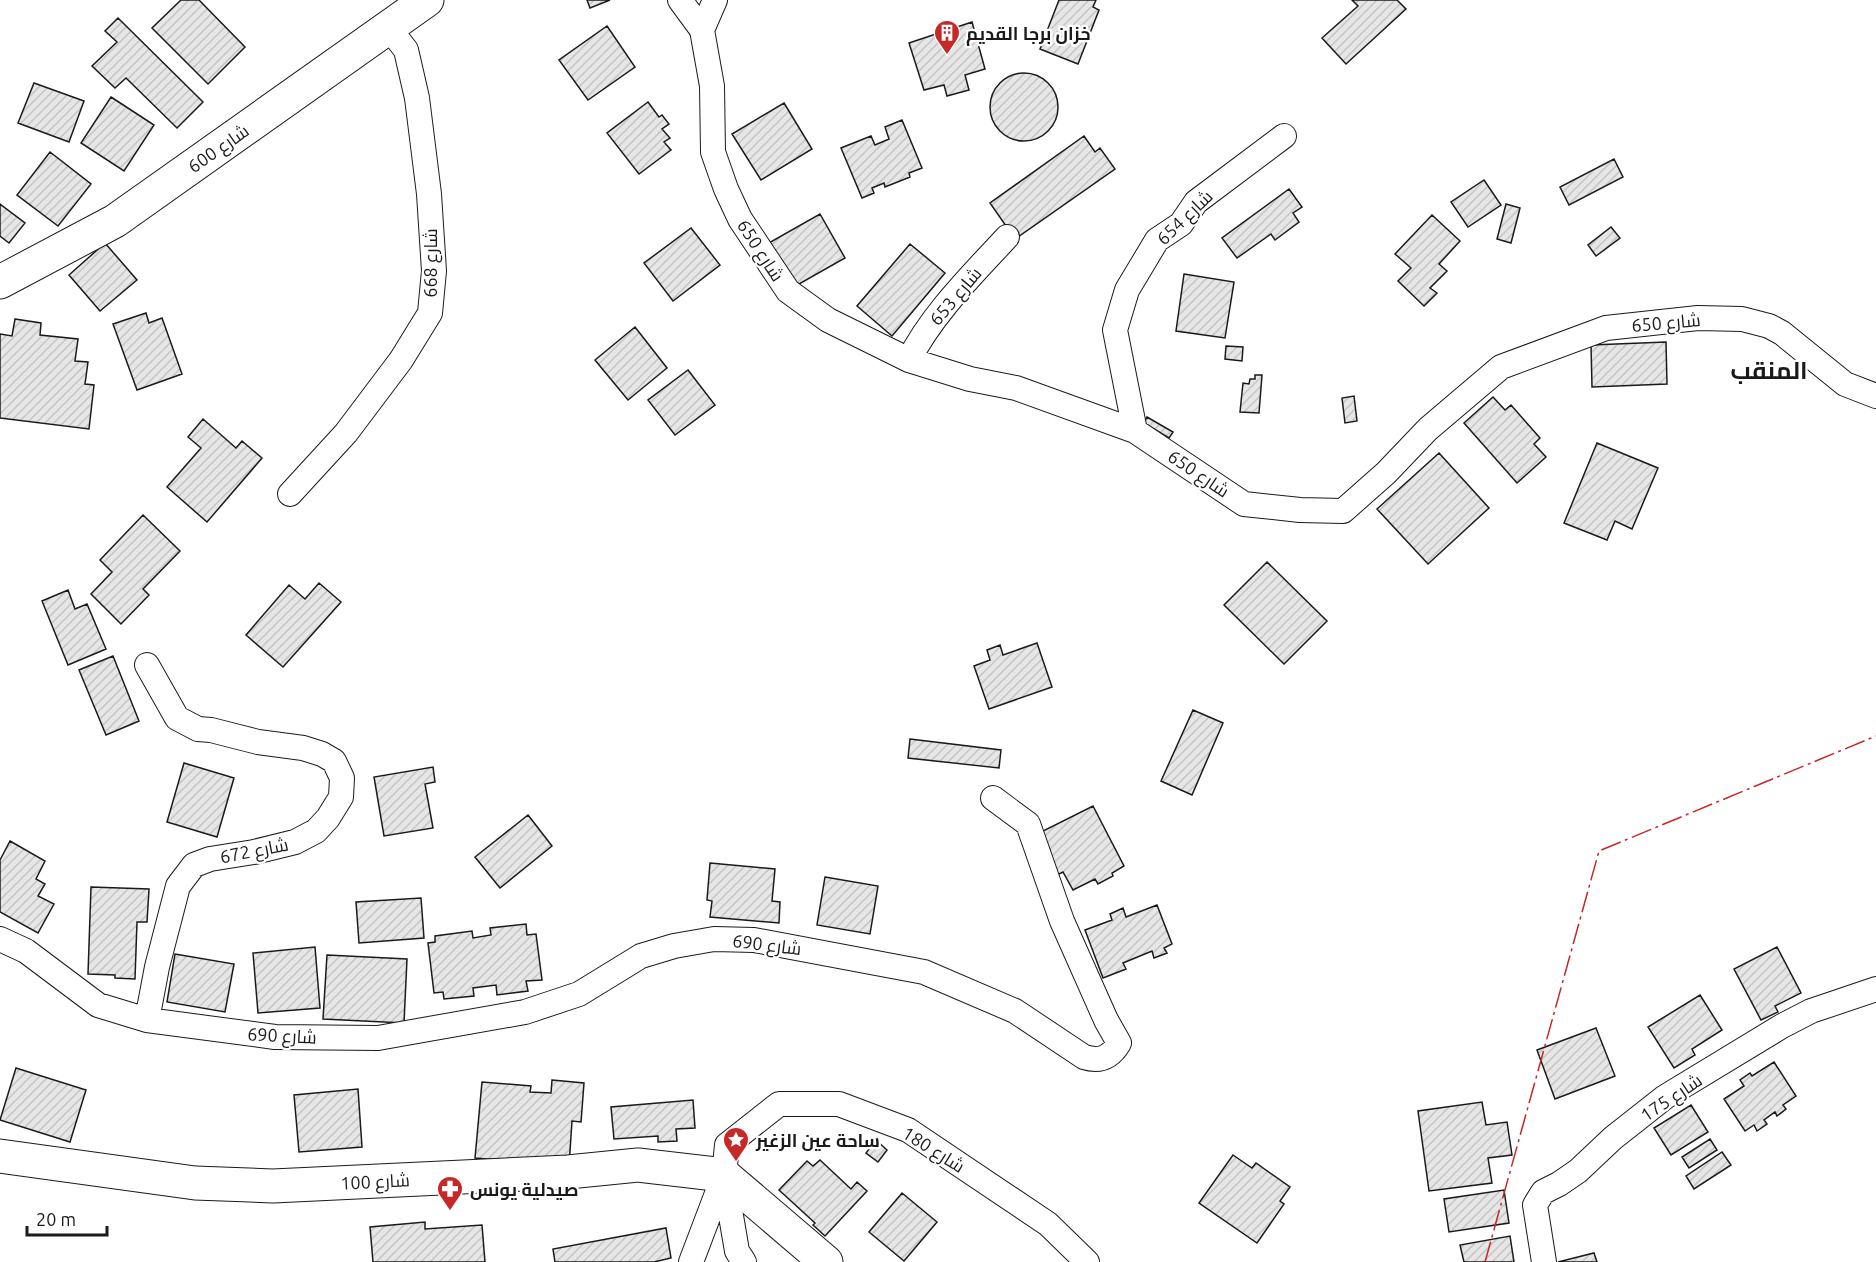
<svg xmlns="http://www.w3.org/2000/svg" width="1876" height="1262" font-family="Ubuntu,Cairo,sans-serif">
<defs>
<pattern id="building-hatch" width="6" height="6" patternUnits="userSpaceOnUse" patternTransform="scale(1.5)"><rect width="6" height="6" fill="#e6e6e6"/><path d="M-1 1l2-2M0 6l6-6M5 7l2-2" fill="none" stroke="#c5c5c5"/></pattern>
</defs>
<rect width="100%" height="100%" fill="#fff"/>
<path fill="url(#building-hatch)" stroke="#1a1a1a" stroke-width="1.5" d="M181 0H199L245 47 208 84 152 28Z
M587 0H610L590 8Z
M1059 0H1096L1093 7 1099 10 1078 64 1040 49Z
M1352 0H1397L1406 9 1346 64 1322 38 1358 6Z
M118 18 203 102 177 128 126 78 115 88 92 66 117 42 105 31Z
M972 22 985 69 965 75 969 90 947 96 944 85 924 90 909 43Z
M607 26 635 67 588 100 559 60Z
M990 107a34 34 0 1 1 68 0a34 34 0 1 1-68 0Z
M34 83 84 101 69 142 18 123Z
M111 97 154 125 124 171 81 143Z
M648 102 659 117 662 115 669 124 662 129 670 138 664 142 671 150 639 174 607 133Z
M784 103 812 149 761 180 732 134Z
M902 120 922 168 909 173 910 177 885 187 884 183 872 188 874 193 862 198 841 148 871 136 875 145 889 139 885 127Z
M1084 136 1095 152 1100 148 1115 169 1015 239 990 203Z
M50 152 91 184 58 226 17 195Z
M1614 159 1623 177 1569 205 1560 187Z
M1484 180 1501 205 1468 227 1451 202Z
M1289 189 1302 207 1293 213 1299 222 1275 240 1271 234 1237 258 1222 238Z
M0 204 25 223 9 243 0 236Z
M1506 204 1520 208 1511 243 1497 239Z
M820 214 845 258 792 288 767 244Z
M1432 215 1460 241 1439 264 1447 271 1430 288 1437 293 1424 306 1398 281 1411 268 1395 254Z
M1611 227 1620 238 1596 256 1588 245Z
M691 228 720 265 673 301 644 263Z
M105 243 137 280 100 311 69 275Z
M910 244 945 273 892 336 857 306Z
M1184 274 1234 282 1225 338 1176 331Z
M146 313 149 323 162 318 182 374 137 390 113 324Z
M15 319 41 323 40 335 78 339 75 361 88 362 85 384 94 385 89 429 0 418V334L12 336Z
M635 327 667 368 628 400 595 360Z
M1666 342 1667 384 1592 387 1591 345Z
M1226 346 1243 347 1242 361 1225 359Z
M688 370 715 405 675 435 648 400Z
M1255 375H1262L1259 413 1240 412 1243 383 1249 384 1250 379H1255Z
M1354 396 1357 421 1345 423 1342 398Z
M1493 397 1505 410 1511 405 1540 438 1534 444 1546 457 1517 483 1464 423Z
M1147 417 1173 432 1169 438 1144 423Z
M203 419 236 448 242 441 262 458 207 522 167 487 201 448 188 437Z
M1597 443 1658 468 1632 529 1615 521 1607 540 1564 523Z
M1439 453 1489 508 1428 564 1377 509Z
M143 515 180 551 143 589 149 595 121 624 91 594 112 572 100 560Z
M1267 562 1327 621 1284 664 1224 605Z
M319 583 341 602 283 667 246 635 289 585 305 599Z
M68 590 75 609 87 604 106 649 68 665 42 601Z
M1037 643 1052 687 989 709 974 666 990 660 987 650 1000 645 1003 655Z
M113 656 139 721 106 735 79 670Z
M1193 710 1223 723 1192 795 1161 781Z
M910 739 1001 750 999 768 908 758Z
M184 763 234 778 217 837 167 822Z
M433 767 435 782 425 784 433 828 384 836 374 777Z
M1093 806 1124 866 1112 873 1113 876 1098 884 1095 879 1073 890 1063 872 1057 875 1046 852 1050 850 1041 832Z
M528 815 552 846 500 888 475 857Z
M10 841 45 861 36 879 45 884 38 896 54 904 38 933 0 912V860Z
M710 863 775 869 772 901 780 902 779 923 710 917 712 901 707 900Z
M825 877 878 886 870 934 817 925Z
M91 887 149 889 147 922H137L135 979 115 978V975L88 974Z
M421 898 424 938 359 943 356 902Z
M1157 905 1172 944 1164 948 1167 953 1154 958 1152 951 1123 963 1126 969 1103 978 1085 930 1112 920 1110 914 1123 908 1126 917Z
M526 924 527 935 536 934 542 980 526 981 528 991 497 995 496 985 473 988 474 996 444 999 443 992 434 993 428 943 435 942V936L472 931 473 938 491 935 490 928Z
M315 947 320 1008 258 1013 253 953Z
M1777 947 1801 993 1775 1006 1778 1012 1761 1020 1734 969Z
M175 954 234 964 225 1012 167 1002Z
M327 955 407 959 404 1023 323 1019Z
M1700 995 1722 1030 1692 1049 1695 1055 1674 1068 1648 1027Z
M1596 1028 1615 1076 1555 1099 1537 1050Z
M1774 1062 1796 1096 1783 1105 1786 1109 1777 1116 1775 1112 1764 1120 1767 1124 1757 1131 1754 1125 1745 1131 1724 1099 1744 1086 1740 1080 1750 1073 1752 1076Z
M16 1068 86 1090 70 1142 0 1120Z
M552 1080 584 1083 581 1122 572 1121 569 1166 475 1158 482 1082 531 1086 530 1092 551 1093Z
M358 1089 362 1147 299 1152 294 1095Z
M693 1100 695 1128 676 1129 677 1141 658 1142V1136L614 1139 611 1107Z
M1482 1102 1486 1125 1507 1122 1512 1155 1488 1158 1492 1183 1429 1191 1418 1111Z
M1691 1105 1708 1132 1671 1155 1654 1128Z
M1710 1139 1717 1150 1689 1168 1682 1157Z
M876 1140 887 1150 878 1162 866 1153Z
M1722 1152 1731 1165 1694 1189 1686 1176Z
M1233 1155 1252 1168 1256 1163 1290 1187 1280 1201 1284 1204 1257 1243 1199 1203Z
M820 1160 851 1189 857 1182 867 1191 825 1236 813 1225 815 1223 779 1190 807 1161 813 1166Z
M1504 1190 1509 1223 1449 1232 1444 1199Z
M902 1193 937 1222 904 1261 869 1232Z
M425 1222V1229L482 1225 485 1262H373L370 1227Z
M666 1228 671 1258 654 1262H555L553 1249Z
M1510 1236 1514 1262H1464L1460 1245Z
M1594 1253 1597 1262H1558Z"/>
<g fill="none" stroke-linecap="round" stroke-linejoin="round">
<defs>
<path id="minor" d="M680 0 702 30 712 86 713 152 726 189 740 219 788 291 828 320 909 360 970 379 1016 388 1135 431 1244 504 1300 510 1343 511 1386 473 1428 429 1501 367 1606 328 1698 318 1742 319 1769 326 1782 333 1845 384 1876 396
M702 30 715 0
M909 360C931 315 973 274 1007 237
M1135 431 1115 330 1127 290 1157 240 1181 224 1196 202 1284 136
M290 494 346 433 401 360 430 313 434 271 429 194 417 98 406 50 388 27
M0 939 26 951 98 1005 147 1020 275 1037 378 1038 525 1012 579 994 641 956 674 946 714 939 754 940 924 972 1015 1011 1084 1057C1100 1062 1110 1058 1119 1043L1106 1020 1062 921 1028 824 993 798
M147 1020 157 967 178 886 194 865 210 859 254 852 295 842 316 831 328 818 341 797 342 778 334 761 322 754 303 748 258 742 211 730 198 729 177 718 147 665
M724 1175 737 1251 744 1262
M691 1262 724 1175 727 1145 779 1104H839L908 1130 1048 1224 1087 1262
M1544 1262 1535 1205 1543 1192 1559 1184 1578 1171 1613 1138 1665 1097 1782 1026 1811 1011 1876 989"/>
<path id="secondary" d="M0 282 115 221 427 0
M0 1156 195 1183 273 1186 568 1172 638 1165 724 1175 826 1262"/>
</defs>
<use href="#minor" stroke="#1a1a1a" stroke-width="26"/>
<use href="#secondary" stroke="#1a1a1a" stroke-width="35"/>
<use href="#minor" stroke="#fff" stroke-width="24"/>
<use href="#secondary" stroke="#fff" stroke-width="33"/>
<path stroke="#c62828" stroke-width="1.5" stroke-dasharray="21 4.5 3 4.5" stroke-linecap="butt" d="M1485 1262 1599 851 1876 736"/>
</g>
<defs>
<symbol id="building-pin" viewBox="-11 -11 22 30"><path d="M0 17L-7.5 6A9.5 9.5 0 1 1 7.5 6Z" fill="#c62828" stroke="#fff"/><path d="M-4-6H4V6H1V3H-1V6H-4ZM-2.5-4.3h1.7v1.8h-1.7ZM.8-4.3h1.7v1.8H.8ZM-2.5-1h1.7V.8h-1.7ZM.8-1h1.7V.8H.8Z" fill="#fff"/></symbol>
<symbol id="sight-pin" viewBox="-11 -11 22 30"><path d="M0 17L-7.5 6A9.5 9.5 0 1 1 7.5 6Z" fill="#c62828" stroke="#fff"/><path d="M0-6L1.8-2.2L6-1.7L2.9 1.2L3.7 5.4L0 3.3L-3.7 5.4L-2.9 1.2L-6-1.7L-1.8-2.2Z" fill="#fff"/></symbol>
<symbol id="pharmacy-pin" viewBox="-11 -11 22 30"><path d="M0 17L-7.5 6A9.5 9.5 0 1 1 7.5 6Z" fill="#c62828" stroke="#fff"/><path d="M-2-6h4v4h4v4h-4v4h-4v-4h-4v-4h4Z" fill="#fff"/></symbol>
</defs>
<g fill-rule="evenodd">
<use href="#building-pin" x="932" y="18" width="30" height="40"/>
<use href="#sight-pin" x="721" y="1125" width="30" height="40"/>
<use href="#pharmacy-pin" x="435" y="1174" width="30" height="40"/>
</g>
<g text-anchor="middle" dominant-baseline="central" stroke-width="4.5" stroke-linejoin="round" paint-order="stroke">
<g font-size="18" font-weight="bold" fill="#1a1a1a" stroke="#fff" text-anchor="start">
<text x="966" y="33">خزان برجا القديم</text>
<text x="756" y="1140">ساحة عين الزغير</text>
<text x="470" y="1189">صيدلية يونس</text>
</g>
<g font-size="18" fill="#1a1a1a" stroke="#fff">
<text transform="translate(218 148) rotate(-35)">شارع 600</text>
<text transform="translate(1184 217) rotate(-44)">شارع 654</text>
<text transform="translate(761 250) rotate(57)">شارع 650</text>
<text transform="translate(430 263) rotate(-90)">شارع 668</text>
<text transform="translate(955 296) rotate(-50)">شارع 653</text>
<text transform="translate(1666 322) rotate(-5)">شارع 650</text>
<text transform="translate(1199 473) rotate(34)">شارع 650</text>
<text transform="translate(254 850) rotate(-11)">شارع 672</text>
<text transform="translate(767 944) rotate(7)">شارع 690</text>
<text transform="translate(282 1035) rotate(3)">شارع 690</text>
<text transform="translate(1671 1097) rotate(-34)">شارع 175</text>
<text transform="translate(934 1149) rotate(32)">شارع 180</text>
<text transform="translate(375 1181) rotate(-3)">شارع 100</text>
</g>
<g font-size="24" font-weight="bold" fill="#1a1a1a" stroke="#fff">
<text x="1769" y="370">المنقب</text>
</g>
</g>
<path d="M27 1226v9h80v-9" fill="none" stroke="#1a1a1a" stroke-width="3"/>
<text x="36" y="1226" font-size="18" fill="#1a1a1a" stroke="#ffffff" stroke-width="4.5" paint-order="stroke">20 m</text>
</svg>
